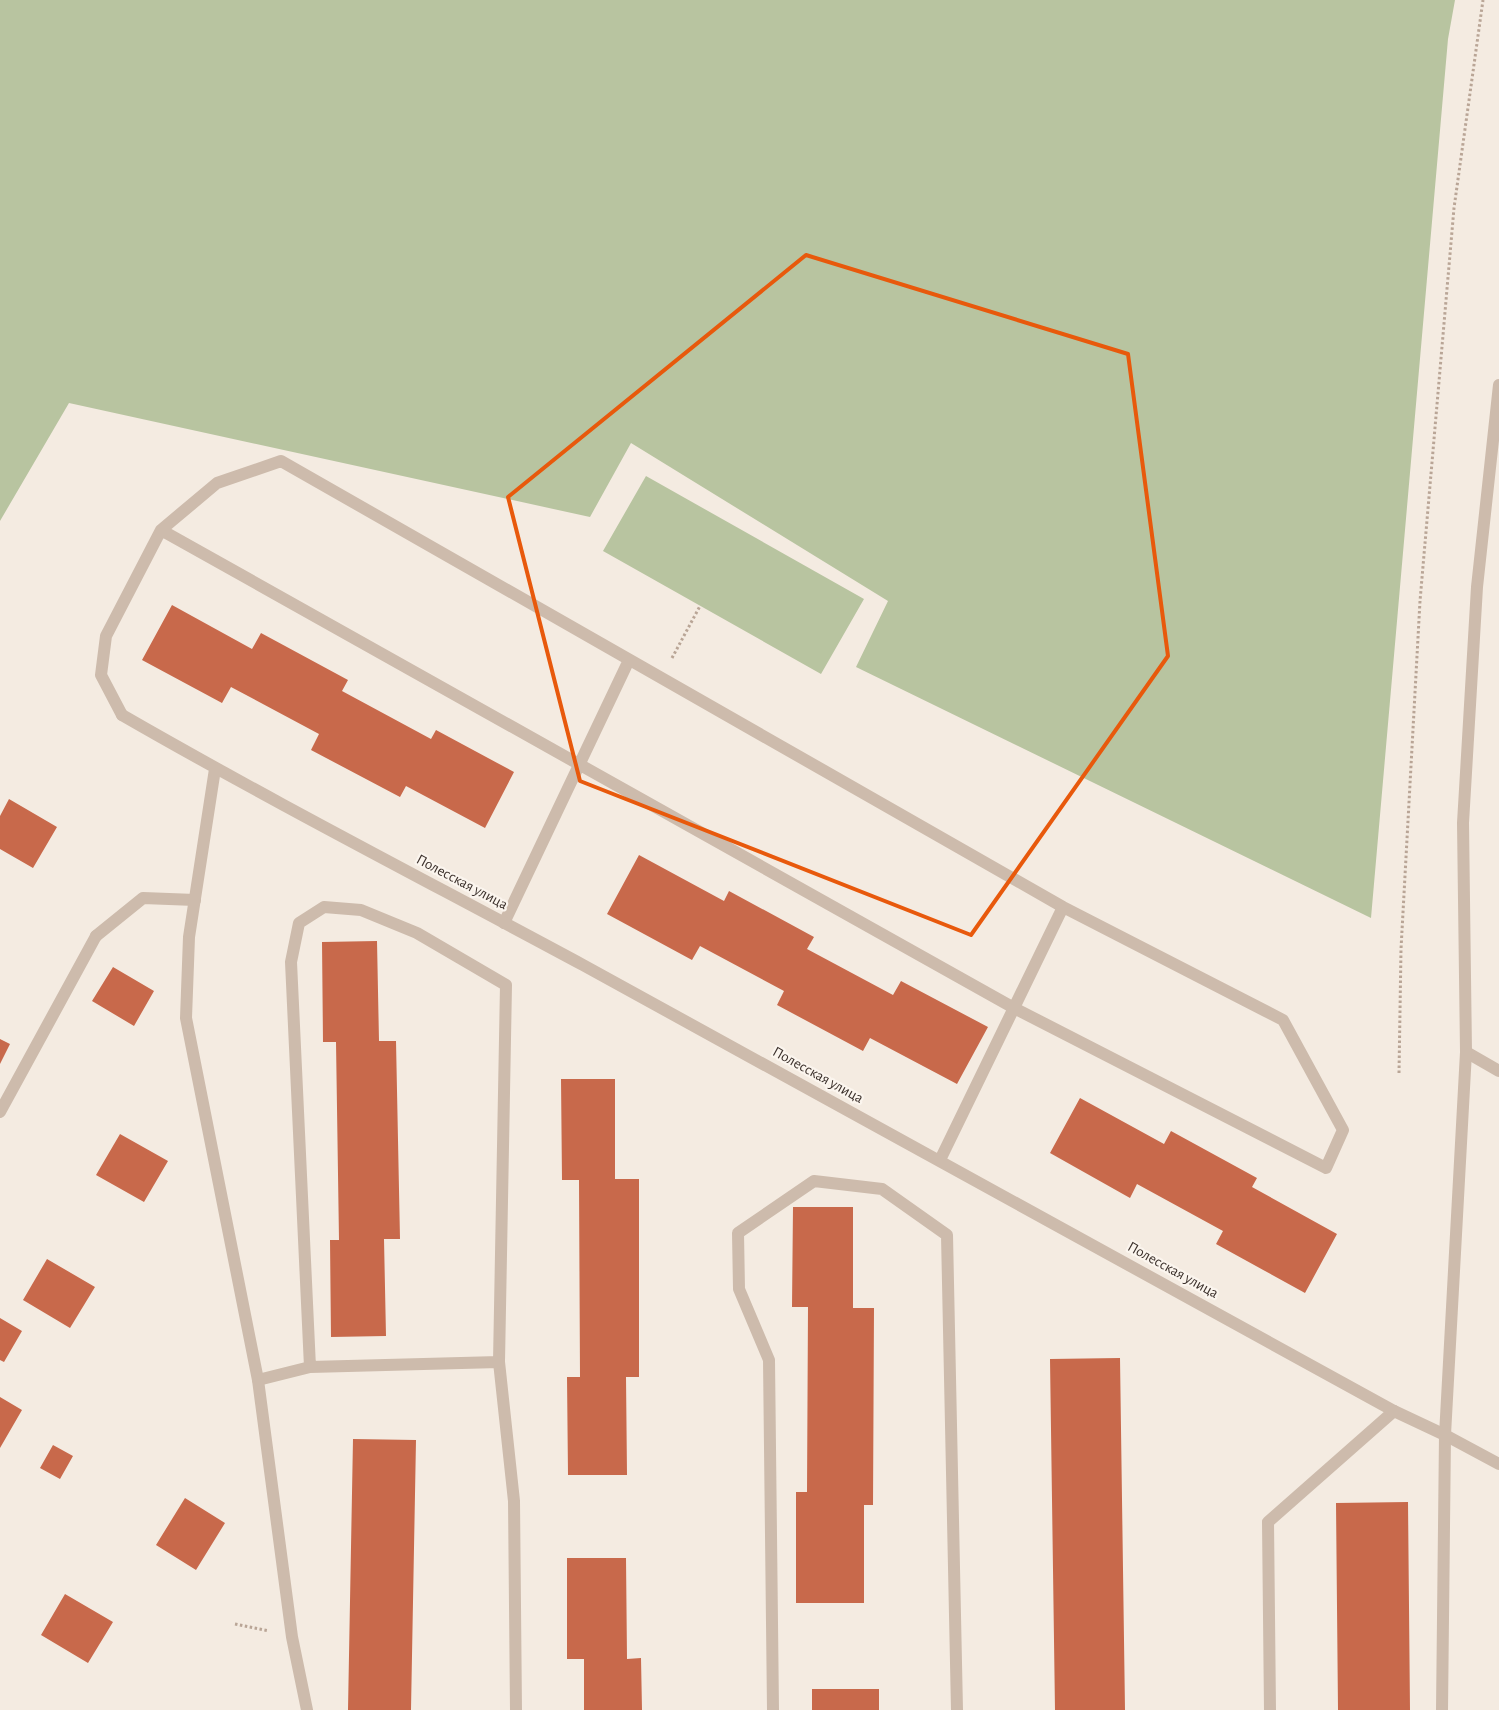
<svg xmlns="http://www.w3.org/2000/svg" width="1499" height="1710" font-family="'Alegreya Sans',sans-serif">
<rect width="100%" height="100%" fill="#f4ebe1"/>
<path fill="#b8c4a0" d="M0 0H1455L1448 39 1371 918 856 667 888 601 631 443 590 517 69 403 0 521Z
M646 476 864 599 821 674 603 551Z"/>
<path fill="#c8694b" d="M172 605 252 649 261 633 348 680 342 691 431 739 436 730 514 772 485 828 406 786 400 797 311 750 319 734 231 687 222 703 142 660Z
M9 799 57 827 33 868 0 849V816Z
M639 855 724 901 729 891 814 937 807 949 893 995 901 981 988 1027 957 1084 870 1038 863 1051 777 1005 784 991 700 946 692 960 607 914Z
M377 941 379 1041H396L400 1239H384L386 1336 331 1337 330 1240H339L336 1042H323L322 942Z
M113 967 154 991 134 1026 92 1001Z
M0 1039 10 1044 0 1064Z
M561 1079H615V1179H639V1377H626L627 1475H568L567 1377H580L579 1180H562Z
M1080 1098 1164 1144 1171 1131 1257 1178 1252 1187 1337 1234 1305 1293 1216 1244 1223 1231 1137 1184 1130 1198 1050 1153Z
M120 1134 168 1161 144 1202 96 1175Z
M793 1207H853V1308H874L873 1505H864V1603H796V1492H807L808 1307H792Z
M47 1259 95 1287 70 1328 23 1300Z
M0 1318 22 1331 4 1362 0 1360Z
M1120 1358 1125 1710H1055L1050 1359Z
M0 1397 22 1410 0 1448Z
M353 1439 416 1440 411 1710H348Z
M53 1445 73 1456 60 1479 40 1468Z
M185 1498 225 1523 196 1570 156 1545Z
M1408 1502 1410 1710H1338L1336 1503Z
M567 1558H626L627 1659 641 1658 642 1710H584V1659H567Z
M65 1594 113 1622 88 1663 41 1635Z
M812 1689H879V1710H812Z"/>
<g fill="none" stroke-linecap="round" stroke-linejoin="round">
<path stroke="#b9a596" stroke-width="3" stroke-dasharray="2.5 2.5" stroke-linecap="butt" d="M672 658 700 606
M1399 1073 1401 949 1420 601 1454 208 1483 0
M235 1624 269 1631"/>
<path stroke="#cdbbac" stroke-width="12" d="M122 715 101 675 106 636 161 530 217 483 281 461 1063 907 1283 1020 1343 1130 1326 1168 1014 1008 161 530
M504 923 629 660
M96 936 143 898 195 900
M940 1160 1063 907
M310 1367 499 1362
M258 1380 310 1367 291 962 299 923 324 907 361 910 417 933 506 985 499 1362 514 1501 516 1710
M773 1710 769 1360 739 1289 738 1233 814 1181 882 1189 947 1235 957 1710
M1270 1710 1268 1522 1394 1411"/>
<path stroke="#cdbbac" stroke-width="12" d="M122 715C273 802 429 882 583 965 854 1113 1124 1262 1394 1411L1445 1435 1499 1464
M215 769 189 937 186 1018 258 1380 292 1637 307 1710
M1466 1052 1499 1071
M0 1112 96 936"/>
<path stroke="#cdbbac" stroke-width="12" d="M1442 1710 1445 1435 1466 1052 1463 823 1477 587 1499 385"/>
</g>
<path fill="none" stroke="#e8590c" stroke-width="4" stroke-linejoin="round" d="M806 255 1128 354 1168 656 971 935 580 781 508 497Z"/>
<g text-anchor="middle" dominant-baseline="central" stroke-width="4.5" stroke-linejoin="round" paint-order="stroke">
<g font-size="15" fill="#3b302b" stroke="#fbf5ee">
<text transform="translate(462 882) rotate(28)">Полесская улица</text>
<text transform="translate(818 1075) rotate(29)">Полесская улица</text>
<text transform="translate(1173 1270) rotate(29)">Полесская улица</text>
</g>
</g>
</svg>
